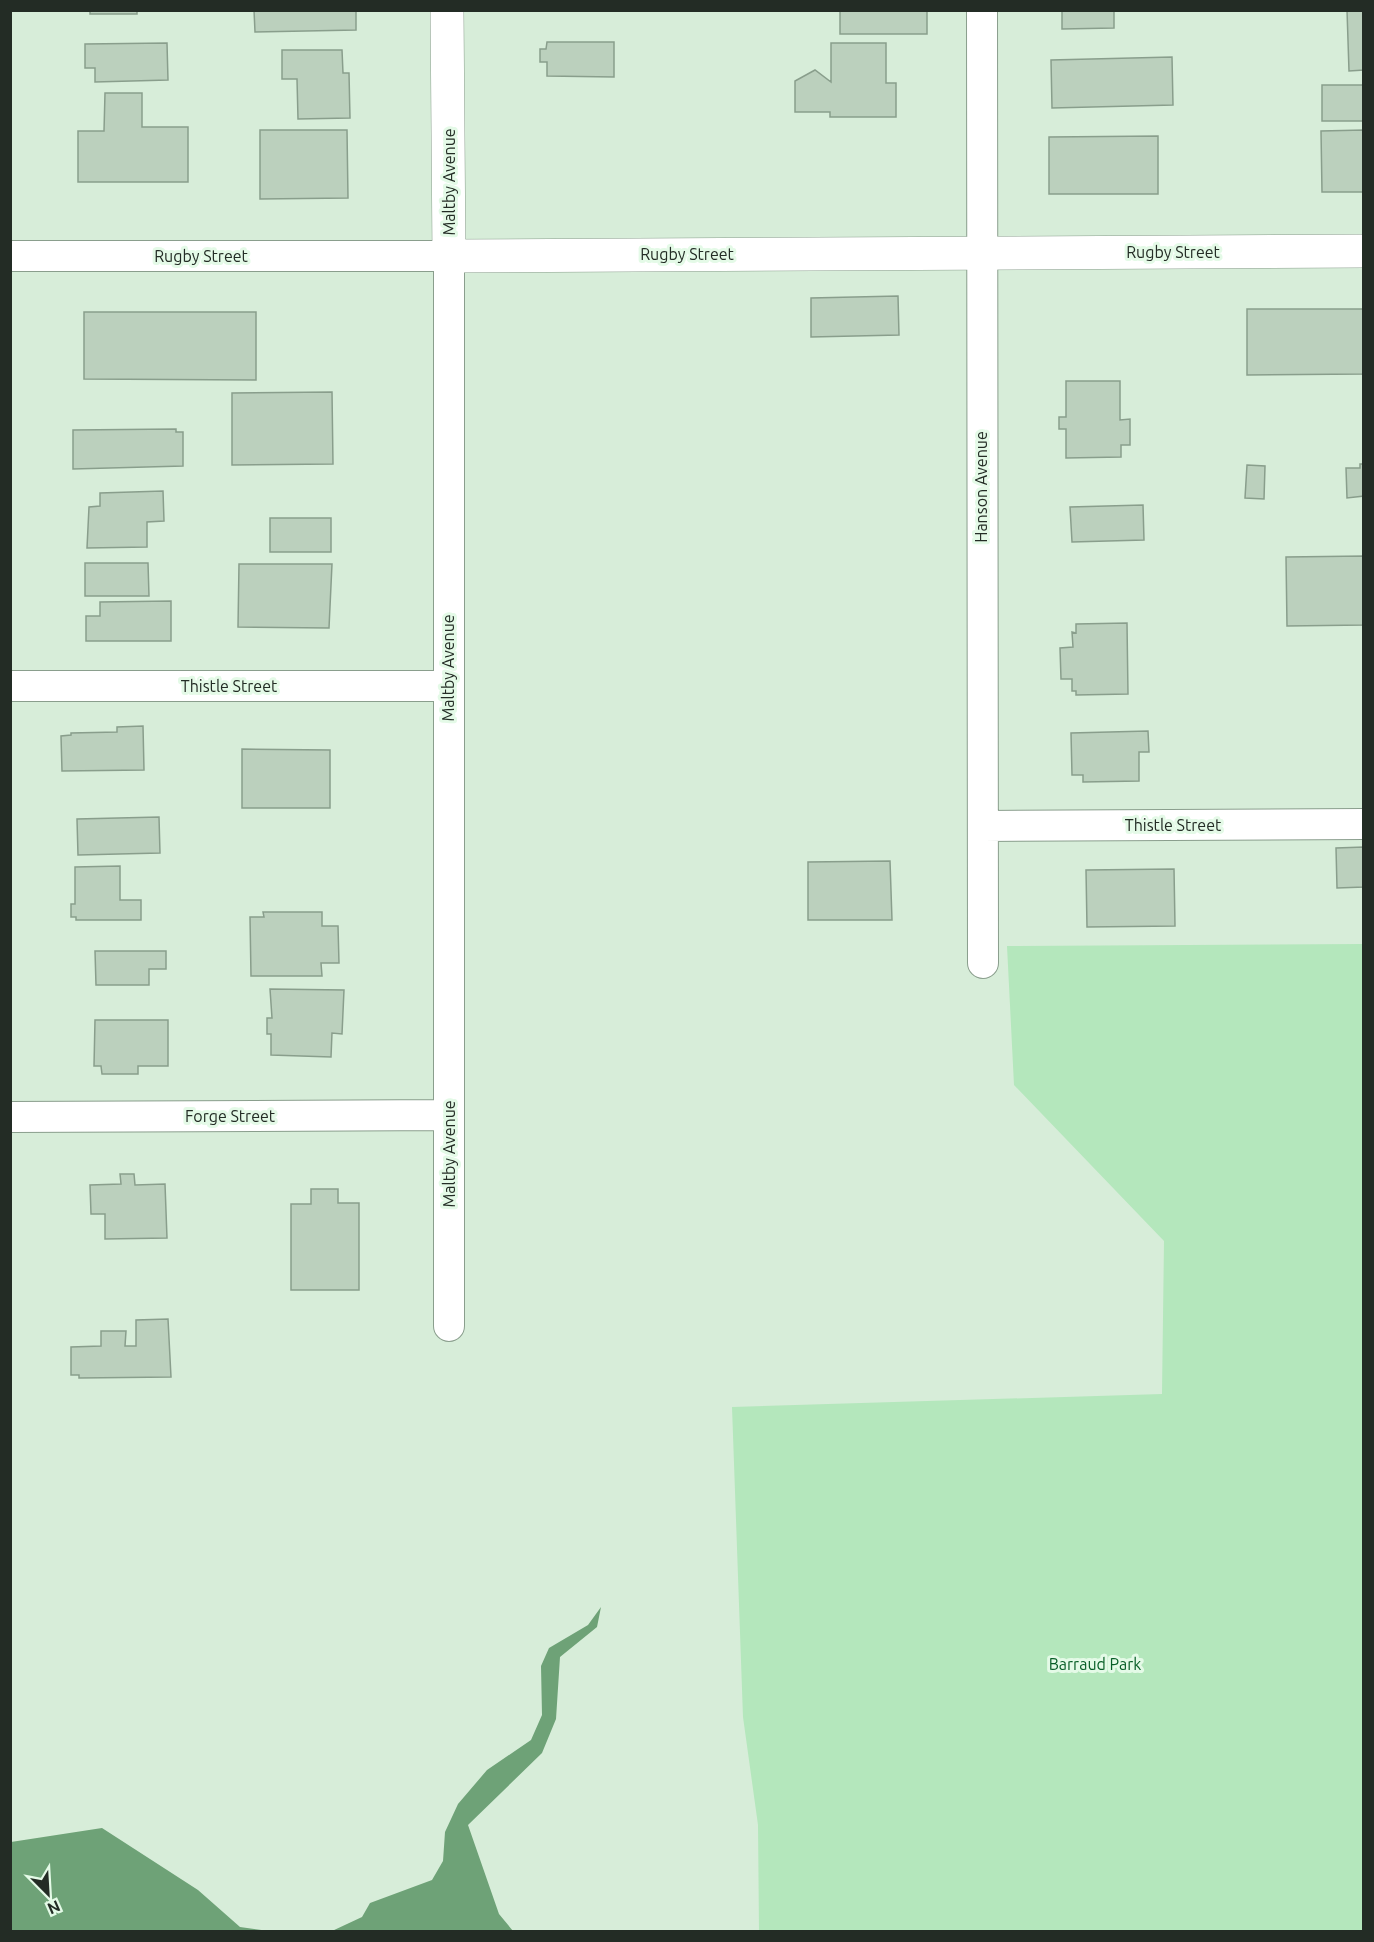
<svg xmlns="http://www.w3.org/2000/svg" width="1374" height="1942" font-family="Ubuntu,sans-serif">
<rect width="100%" height="100%" fill="#d7edd9"/>
<path fill="#b4e7bc" d="M1363 944V1931H759L758 1825 743 1717 732 1407 1162 1394 1164 1241 1014 1085 1007 946Z"/>
<path fill="#6ea277" d="M601 1607 597 1627 560 1657 556 1719 542 1753 468 1825 499 1914 513 1931H332L362 1917 370 1903 432 1880 443 1861 445 1832 458 1804 487 1770 531 1740 542 1715 541 1666 549 1648 588 1625Z
M102 1828 198 1890 240 1927 269 1931H11V1842Z"/>
<path fill="#bbd0bd" stroke="#899e8c" stroke-width="1.5" d="M137 10V14H90V11H84Z
M254 10H356V30L255 32Z
M840 10H927V34H840Z
M1062 10H1114V28L1062 29Z
M1347 10H1364V70L1349 71Z
M547 42H614V77L547 76V62H540V49H546Z
M167 43 168 80 95 82V68H85V44Z
M831 43H886V83H896V117H830V112H795V81L815 70 831 82Z
M282 50H342L343 73H349L350 118 298 119 297 79H282Z
M1172 57 1173 105 1052 108 1051 60Z
M1322 85H1364V121H1322Z
M105 93H142V127H188V182H78V131H104Z
M260 130H347L348 198 260 199Z
M1364 130V192H1322L1321 131Z
M1158 136V194H1049V137Z
M898 296 899 335 811 337V298Z
M1247 309H1364V374L1247 375Z
M84 312H256V380L84 379Z
M1066 381H1120V420L1130 419V445H1121V457L1066 458V429H1059V417H1066Z
M332 392 333 464 232 465V393Z
M176 429V432H183V466L73 469V430Z
M1360 464H1364V496L1347 498 1346 468H1360Z
M1247 465 1265 466 1264 499 1245 498Z
M163 491 164 521 147 522V547L87 548 89 507 100 506V493Z
M1143 505 1144 540 1072 542 1070 507Z
M270 518H331V552H270Z
M1364 556V625L1287 626 1286 557Z
M85 563H148L149 596H85Z
M239 564H332L329 628 238 627Z
M171 601V641H86V616H100V602Z
M1127 623 1128 694 1076 695V691H1072V679H1061L1060 648 1073 647 1072 632 1076 633V624Z
M143 726 144 770 62 771 61 736 71 735V733L117 732V727Z
M1148 731 1149 752H1139V781L1083 782V775H1072L1071 733Z
M242 749 330 750V808H242Z
M159 817 160 853 78 855 77 819Z
M1364 847V887L1337 888 1336 848Z
M890 861 892 920H808V862Z
M120 866V900H141V920H76V917H71V904H75V867Z
M1174 869 1175 926 1087 927 1086 870Z
M263 912H322V926H338L339 963H321L322 976H251L250 917H264Z
M95 951H166V969H149V985H96Z
M270 989 344 990 342 1034 332 1033 331 1057 271 1055V1034H267V1018H272Z
M95 1020H168V1066H138V1074H102L101 1066H94Z
M120 1174H134L135 1185 165 1184 167 1238 105 1239V1214H91L90 1185 121 1184Z
M311 1189H338V1203H359V1290H291V1204H311Z
M168 1319 171 1377 79 1378V1375H71V1347L101 1346V1331H126L125 1346H136V1320Z"/>
<g fill="none" stroke-linecap="round" stroke-linejoin="round">
<defs>
<path id="street" d="M982 10 983 963
M10 256H449V1326
M10 686H447
M983 826 1364 824
M10 1117 449 1115"/>
<path id="secondary" d="M447 10 449 256 1364 251"/>
</defs>
<use href="#street" stroke="#8a9e8d" stroke-width="32"/>
<use href="#secondary" stroke="#8a9e8d" stroke-width="34"/>
<use href="#street" stroke="#fff" stroke-width="30"/>
<use href="#secondary" stroke="#fff" stroke-width="33"/>
</g>
<g text-anchor="middle" dominant-baseline="central" stroke-width="6" stroke-linejoin="round" paint-order="stroke">
<g font-size="16" fill="#232c25" stroke="#e4fae7">
<text transform="translate(449 182) rotate(-90)">Maltby Avenue</text>
<text x="1173" y="252">Rugby Street</text>
<text x="687" y="254">Rugby Street</text>
<text x="201" y="256">Rugby Street</text>
<text transform="translate(981 487) rotate(-90)">Hanson Avenue</text>
<text transform="translate(448 668) rotate(-90)">Maltby Avenue</text>
<text x="229" y="686">Thistle Street</text>
<text x="1173" y="825">Thistle Street</text>
<text x="230" y="1116">Forge Street</text>
<text transform="translate(449 1154) rotate(-90)">Maltby Avenue</text>
</g>
<g font-size="16" fill="#085e27" stroke="#e4fae7">
<text x="1095" y="1664">Barraud Park</text>
</g>
</g>
<rect width="1374" height="1942" fill="none" stroke="#232c25" stroke-width="24"/>
<g transform="translate(48 1894) rotate(156)" stroke="#e4fae7" stroke-width="4.5" paint-order="stroke">
<path d="M0-4.5L10 22L0 15L-10 22Z" fill="#232c25"/>
<text y="-9" font-size="16" font-weight="bold" text-anchor="middle" fill="#232c25">N</text>
</g>
</svg>
